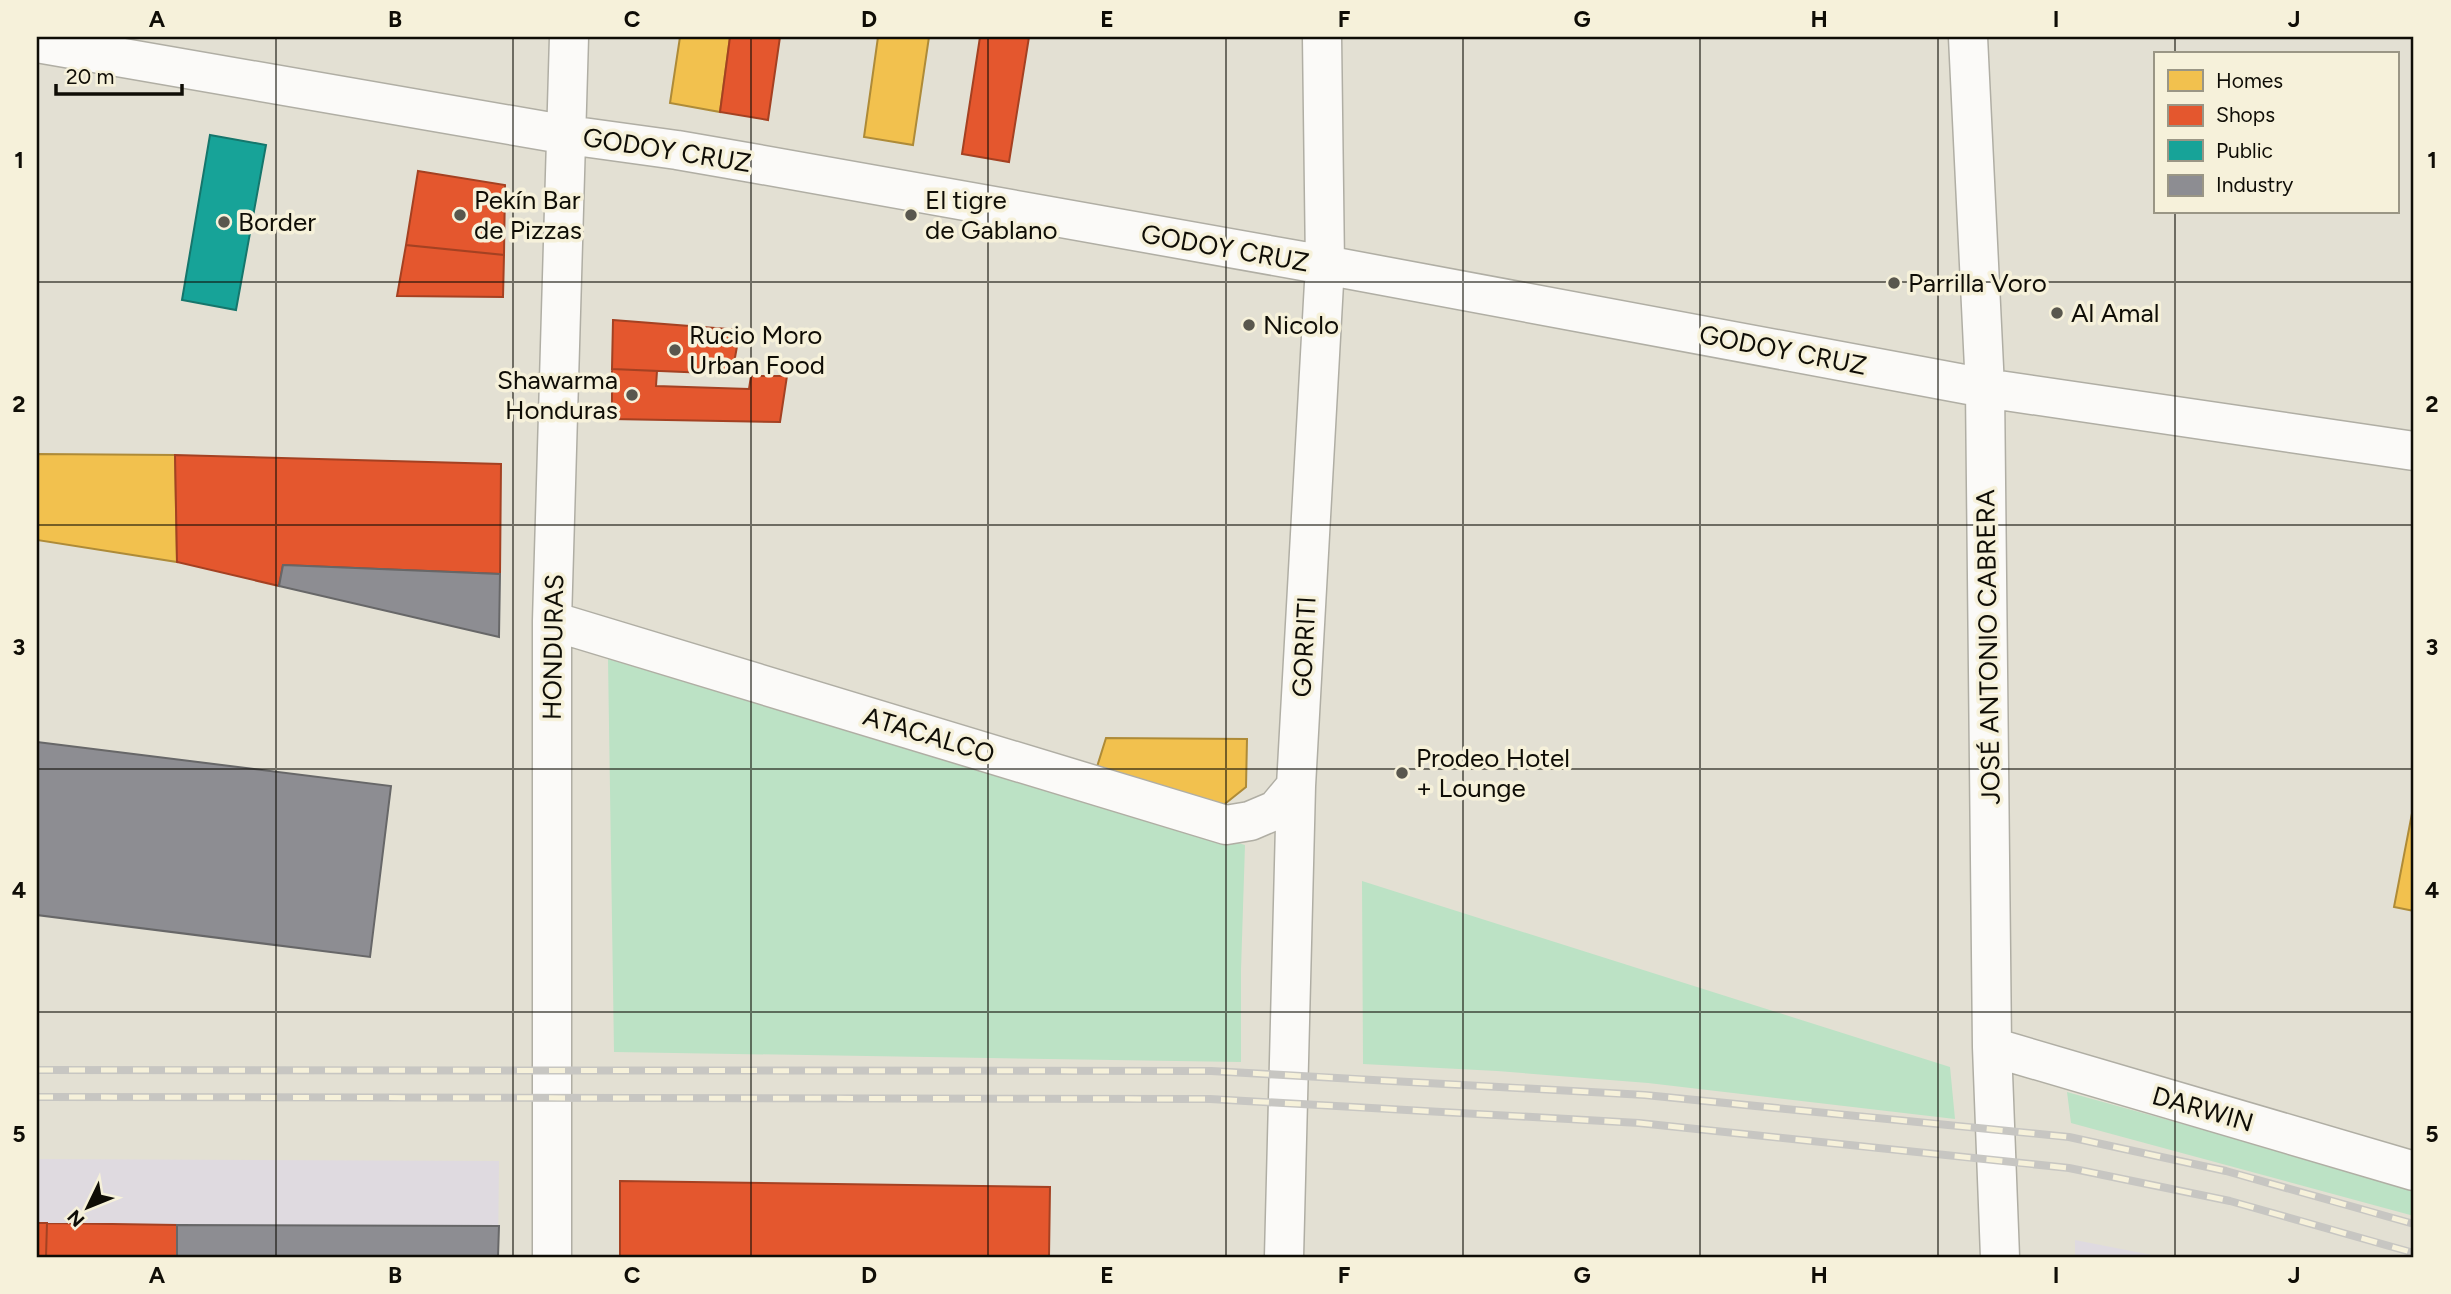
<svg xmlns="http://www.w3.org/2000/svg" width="2451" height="1294" font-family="Figtree,sans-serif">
<rect width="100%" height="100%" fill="#e3e0d3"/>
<path fill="#dfdae0" d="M37 1159 499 1161 498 1257H37Z
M2075 1240 2162 1257H2075Z"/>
<path fill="#bce2c5" d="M608 659 1245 845 1241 970V1062L614 1052Z
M1362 881 1950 1067 1955 1119 1648 1083 1497 1071 1363 1064Z
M2067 1092 2414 1188V1216L2071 1123Z"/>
<path fill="#f2c14e" stroke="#ae8b38" stroke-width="2" d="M680 37H730L720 112 670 103Z
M878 37H929L913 145 864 137Z
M37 454 175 455 177 562 37 540Z
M1106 738 1247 739 1246 787 1221 807 1096 770Z
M2414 803V911L2394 907Z"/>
<path fill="#e4572e" stroke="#a44122" stroke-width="2" d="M730 37H780L768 120 720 112Z
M980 37H1029L1009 162 962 154Z
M418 171 505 185 504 255 406 245Z
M406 245 504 255 503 297 397 296Z
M613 320 740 330 732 374 612 369Z
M612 369 657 371 656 386 749 389 751 376H787L780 422 612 419Z
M175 455 501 464 500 574 283 565 279 586 177 562Z
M620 1181 1050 1187 1049 1257H620Z
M37 1223H47L46 1257H37Z
M47 1223 177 1225V1257H46Z"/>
<path fill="#17a398" stroke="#15766c" stroke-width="2" d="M210 135 266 145 236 310 182 300Z"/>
<path fill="#8d8d92" stroke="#676768" stroke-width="2" d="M283 565 500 574 499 637 279 586Z
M37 742 391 786 370 957 37 915Z
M177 1225 499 1226 498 1257H177Z"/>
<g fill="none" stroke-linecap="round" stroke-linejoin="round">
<defs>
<path id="minor" d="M1968 37 1985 388 1992 1047 2000 1257
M37 43 568 135 677 150 752 163 1325 265 1985 388 2414 451
M552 621 1226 825 1250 821 1276 810 1296 786
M1992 1047 2414 1171
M552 1257V621L569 37
M1284 1257 1296 786 1325 265 1322 37"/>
</defs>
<use href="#minor" stroke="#b0aea4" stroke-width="41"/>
<use href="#minor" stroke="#fbfaf8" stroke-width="38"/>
<defs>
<path id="rail" d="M37 1070 1211 1071 1645 1095 2069 1137 2226 1171 2414 1224
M37 1097 1210 1099 1639 1123 2069 1168 2230 1201 2414 1253"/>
</defs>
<use href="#rail" stroke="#c7c6c2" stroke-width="8"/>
<use href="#rail" stroke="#f6f1da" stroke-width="5" stroke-dasharray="16" stroke-linecap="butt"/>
</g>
<path fill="none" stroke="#0f0d06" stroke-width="2" stroke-opacity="0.55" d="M276 37V1257M513 37V1257M751 37V1257M988 37V1257M1226 37V1257M1463 37V1257M1700 37V1257M1938 37V1257M2175 37V54M2175 212V1257M37 282H2414M37 525H2414M37 769H2414M37 1012H2414"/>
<g fill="#59574e" stroke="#f6f1da" stroke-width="2.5">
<circle cx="460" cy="215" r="7"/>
<circle cx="911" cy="215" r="7"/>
<circle cx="224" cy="222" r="7"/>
<circle cx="1894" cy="283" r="7"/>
<circle cx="2057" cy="313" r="7"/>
<circle cx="1249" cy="325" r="7"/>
<circle cx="675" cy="350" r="7"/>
<circle cx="632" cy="395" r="7"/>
<circle cx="1402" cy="773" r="7"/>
</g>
<g text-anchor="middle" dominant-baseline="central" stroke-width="7" stroke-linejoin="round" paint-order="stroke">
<g font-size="26" fill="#0f0d06" stroke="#f6f1da">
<text transform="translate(667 150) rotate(9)">GODOY CRUZ</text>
<text transform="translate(1225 248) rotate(10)">GODOY CRUZ</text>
<text transform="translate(1783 350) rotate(11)">GODOY CRUZ</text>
<text transform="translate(553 647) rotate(-89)">HONDURAS</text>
<text transform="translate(1304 647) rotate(-87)">GORRITI</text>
<text transform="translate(1988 647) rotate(-91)">JOSÉ ANTONIO CABRERA</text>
<text transform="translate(929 735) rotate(17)">ATACALCO</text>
<text transform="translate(2203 1109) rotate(16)">DARWIN</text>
</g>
<g font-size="26" fill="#0f0d06" stroke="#f6f1da" text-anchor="start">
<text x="474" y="200">Pekín Bar<tspan x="474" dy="30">de Pizzas</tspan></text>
<text x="925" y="200">El tigre<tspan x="925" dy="30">de Gablano</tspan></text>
<text x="238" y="222">Border</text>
<text x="1908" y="283">Parrilla Voro</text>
<text x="2071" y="313">Al Amal</text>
<text x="1263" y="325">Nicolo</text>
<text x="689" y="335">Rucio Moro<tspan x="689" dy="30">Urban Food</tspan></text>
<text x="618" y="380" text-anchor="end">Shawarma<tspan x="618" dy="30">Honduras</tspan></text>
<text x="1416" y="758">Prodeo Hotel<tspan x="1416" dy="30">+ Lounge</tspan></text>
</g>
</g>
<rect width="2451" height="1294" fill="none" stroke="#f6f1da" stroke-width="77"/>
<rect x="2154" y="52" width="245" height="161" fill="#f6f1da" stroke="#9a9685" stroke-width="2"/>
<rect x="2168" y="70" width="35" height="21" fill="#f2c14e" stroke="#9a9685" stroke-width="2"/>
<text x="2216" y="88" font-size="21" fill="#0f0d06">Homes</text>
<rect x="2168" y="105" width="35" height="21" fill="#e4572e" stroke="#9a9685" stroke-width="2"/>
<text x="2216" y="122" font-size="21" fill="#0f0d06">Shops</text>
<rect x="2168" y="140" width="35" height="21" fill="#17a398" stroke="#9a9685" stroke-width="2"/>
<text x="2216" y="158" font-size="21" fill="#0f0d06">Public</text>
<rect x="2168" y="175" width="35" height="21" fill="#8d8d92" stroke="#9a9685" stroke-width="2"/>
<text x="2216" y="192" font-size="21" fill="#0f0d06">Industry</text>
<g transform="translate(88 1207) rotate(227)" stroke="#f6f1da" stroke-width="5" paint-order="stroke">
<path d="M0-5L12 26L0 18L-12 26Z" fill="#0f0d06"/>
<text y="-10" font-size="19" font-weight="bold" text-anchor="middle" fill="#0f0d06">N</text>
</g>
<path d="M56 84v10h126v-10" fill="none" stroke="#0f0d06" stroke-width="3.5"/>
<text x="66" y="84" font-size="21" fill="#0f0d06" stroke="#f6f1da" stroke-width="5" paint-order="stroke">20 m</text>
<rect x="38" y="38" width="2374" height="1218" fill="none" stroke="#0f0d06" stroke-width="2.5"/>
<g font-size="23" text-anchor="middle" font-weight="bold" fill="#0f0d06">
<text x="157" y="27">A</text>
<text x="395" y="27">B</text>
<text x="632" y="27">C</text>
<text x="869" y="27">D</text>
<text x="1107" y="27">E</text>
<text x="1344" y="27">F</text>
<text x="1582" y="27">G</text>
<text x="1819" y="27">H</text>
<text x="2056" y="27">I</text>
<text x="2294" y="27">J</text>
<text x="19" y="168">1</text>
<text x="2432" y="168">1</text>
<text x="19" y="412">2</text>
<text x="2432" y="412">2</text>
<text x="19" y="655">3</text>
<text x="2432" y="655">3</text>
<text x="19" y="898">4</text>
<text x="2432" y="898">4</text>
<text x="19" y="1142">5</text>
<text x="2432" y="1142">5</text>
<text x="157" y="1283">A</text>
<text x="395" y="1283">B</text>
<text x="632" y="1283">C</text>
<text x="869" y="1283">D</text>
<text x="1107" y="1283">E</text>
<text x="1344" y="1283">F</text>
<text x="1582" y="1283">G</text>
<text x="1819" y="1283">H</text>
<text x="2056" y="1283">I</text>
<text x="2294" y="1283">J</text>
</g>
</svg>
